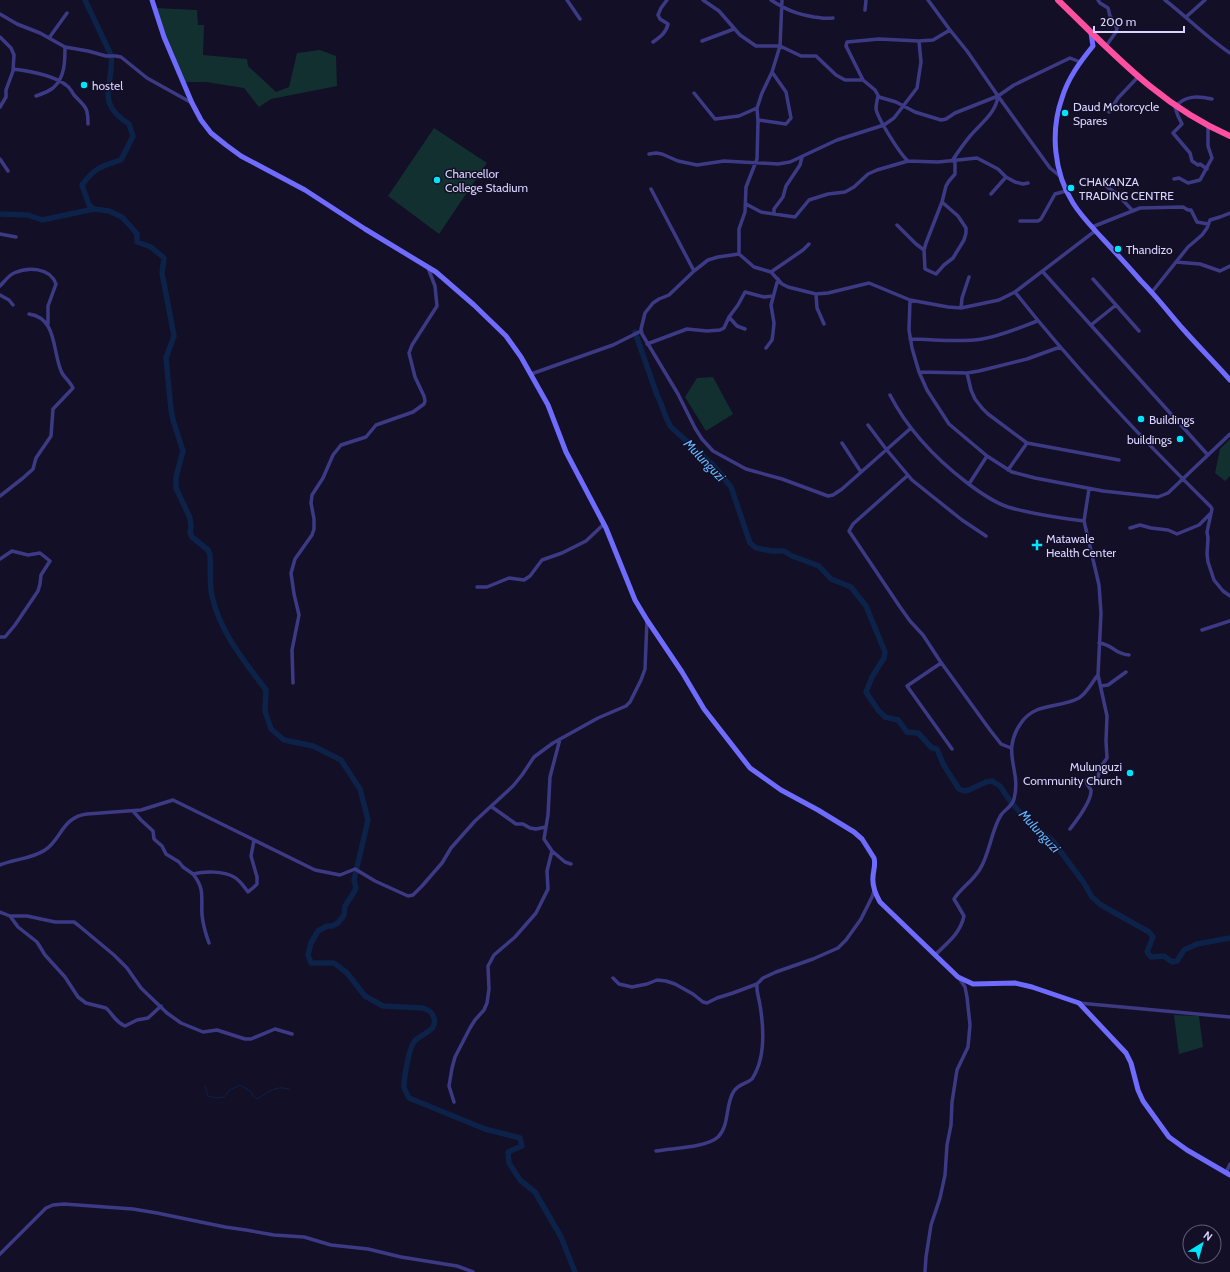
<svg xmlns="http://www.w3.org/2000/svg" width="1230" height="1272" font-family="Cabin,sans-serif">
<rect width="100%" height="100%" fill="#130f26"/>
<path fill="#12302f" d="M155 8 197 10 198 25H204L203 55 247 59 248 66 276 92 289 87 297 53 320 50 336 56 337 86 271 99 259 107 244 88 206 82H184L164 37Z
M434 128 487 163 439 234 388 196Z
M713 377 733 414 706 431 685 397 697 378Z
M1230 439V476L1225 481 1215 473 1220 449Z
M1174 1015 1199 1016 1203 1047 1179 1054Z"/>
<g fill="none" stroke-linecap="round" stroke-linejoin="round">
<path stroke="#0c2248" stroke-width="1" d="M205 1086 208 1096 216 1098 224 1097 230 1090 240 1085 250 1091 253 1096 257 1099C269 1092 275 1085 289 1089"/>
<path stroke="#0c2248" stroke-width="5.5" d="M85 0 111 55C115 85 93 101 129 124L133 136 121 160C102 166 94 168 82 185L89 205 94 209
M0 214 28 215 42 220 94 209 109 211 122 217 133 229 137 234V242L151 247 164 258 162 273 174 336 166 358 171 410 173 420 183 451 176 477V488L190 518 191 526 190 533 192 537 208 550 210 555C211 568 209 583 212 596 220 632 244 661 266 690L265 711 271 729 284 740 313 746 341 760 360 789 368 820 354 880 356 888 353 894 345 906 344 915 338 923 332 926H327L318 931 311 943 308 955 311 963H334L347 973 365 996 383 1006 423 1008C429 1010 432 1012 434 1018 438 1032 420 1033 414 1042 409 1048 404 1078 404 1087 405 1091 407 1094 409 1098L485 1129 520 1138 522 1146 508 1152 509 1163 520 1180 535 1192 561 1237 575 1272
M635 332 657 395C663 405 664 417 671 427L714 466 731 487 750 543 756 548 772 551H784L792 556 819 566 831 579 851 587 866 606 885 652 884 658 872 677 866 692 878 710 885 717 898 720 907 732 918 733 932 748 937 749 943 764 959 789 964 791 969 790 986 782 992 781 1000 786 1010 801 1031 825 1052 840 1084 883 1092 897 1101 905 1149 932 1153 937 1147 952 1151 957 1164 956 1172 962 1177 961 1184 950 1197 944 1230 938"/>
<path stroke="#3d3a85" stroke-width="3.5" d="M567 0 580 19
M703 0 719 11 740 35 756 46H780L801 56H816L836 75 845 80H863L875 90 879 97 896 102 915 112 941 120 946 119 955 113 998 96 1014 85 1070 58 1080 62
M771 0C786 10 797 14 814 17 823 18 824 19 833 18
M782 0 780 46 772 72 762 93 757 108 758 122 757 159 746 187 745 212 739 229V254L754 267 771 272 782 284 788 287 816 294 828 293 869 283 910 300 948 307 961 308 999 300 1015 292 1095 231
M928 0 950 30 967 51 998 96 1050 168 1061 177
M1098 0 1100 3 1108 8 1110 16 1117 28 1116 32 1106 46
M1165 0C1187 17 1206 37 1230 53
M865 10 866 0
M0 14 17 24 40 33 65 47 88 51 106 56H116L121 57 147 78 192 103
M1186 17 1205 0
M0 37 11 48 14 55 13 71 6 90V97L0 107
M49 38 67 13
M702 41 734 29
M653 42C660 37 666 33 668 24L660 19 658 15 661 8 667 0
M13 69C29 71 53 75 66 85 70 87 71 91 74 95 85 107 88 106 88 124
M863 80 846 46 847 42 879 39 919 41 933 40 950 30
M694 93 715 119 739 116 757 108
M36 96C42 94 49 91 53 88 65 78 65 61 65 47
M878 96C877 101 876 105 876 109 878 119 900 154 908 161
M1109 112 1118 98 1138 77
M758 120 786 124 791 118 786 92 772 72
M649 154 656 153 662 154 678 161 697 165 724 161 778 164 790 162 837 140 884 125 894 118 917 88 921 62 919 41
M0 159 8 171
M952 161C958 152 964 143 971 135 981 123 996 113 998 96
M1207 169 1200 164 1198 165 1192 161 1190 153 1173 133 1182 124 1178 116 1175 107C1185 95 1198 96 1212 99
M1174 179 1179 178 1188 183 1200 180 1212 158 1208 146V126
M1107 187 1116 193 1133 211
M651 189 694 271
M991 194 1006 177
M942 202 958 216 966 228V233L964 240 953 258 944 265 936 274 925 269 924 250 926 243 942 202 946 186 949 181 955 174V161
M746 204 761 212 795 217 809 200 828 194 845 192 854 187 868 174 877 170 908 161 938 162 977 158 998 169 1006 177 1015 182 1023 184 1028 183
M774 214V209L783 197 786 186 800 165 802 157
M1020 221H1038L1041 219 1055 194 1066 191
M897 225 916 244 924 250
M1092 227 1140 208 1183 207 1188 210H1191L1197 222 1208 224
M0 234 16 237
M739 254 718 257 708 260 694 271 669 295 659 299 653 303 645 313 641 329 642 334 678 394 695 428 702 439 713 451 746 469 782 479 828 496 833 495 842 489 911 428
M1176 262 1200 264 1220 271 1230 266
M771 272 803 250 809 244
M1043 272 1207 454
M1093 279 1139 331
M0 286C4 282 9 275 14 273 28 267 50 267 56 284L48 306V324
M1015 292C1075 368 1142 439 1211 507L1212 509 1207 532 1208 538 1207 554 1208 562 1214 580 1223 591 1230 596
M1152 292 1188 247 1202 235 1207 228 1210 220 1220 217 1230 213
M816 294 817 308 824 324
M0 295 9 300 13 305
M910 300 909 330 912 348 919 372 927 390 949 424 987 456 1012 472 1035 478 1103 491 1158 497 1168 493 1230 434
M961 308 962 298 969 277
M1091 325 1116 305
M745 329 737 326 729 317 738 305 745 292 764 297 773 296
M910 339C934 339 958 343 982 339 1001 336 1019 328 1037 321
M647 344 687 329 707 331 720 330 724 328 729 317
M766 348 772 340 773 333 774 323 771 305 778 279
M919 372 967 373 979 371 1027 359 1060 347
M967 373 971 390 975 399 982 408 988 414 1027 443 1119 460
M531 374 613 345 641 331
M890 395C908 430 935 458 966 482 979 492 993 502 1008 507 1032 514 1059 518 1084 521L1089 489
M868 425 886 449 912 480 962 520 986 536
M842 443 861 472
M1008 470 1027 443
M907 476 853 524 849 531 900 607 910 621 923 635 940 661 990 730 1001 744 1011 748
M969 484 987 456
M0 496 23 478 33 469 36 458 51 436 53 409 73 388C70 382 65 378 62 373 52 353 58 318 29 314
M1130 528 1140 525 1151 528 1168 530 1177 534 1199 525 1210 514
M0 559 12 551 28 555 40 553 50 561 41 575 40 584 38 591 15 625 5 637H0
M477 587H487L509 578 524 580 530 576 542 560 562 553 586 541 604 524
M1202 630 1230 621
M1099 643C1115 645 1113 654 1129 655
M941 663 907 686 952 749
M293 683 292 650 299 615 294 594 291 573 295 559 312 535 314 529V519L311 503 312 495 323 478 333 455 341 445 366 437 376 425 413 412 424 404 425 401 424 396 415 377 409 353 412 345 437 306 435 286 428 268
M1101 686 1108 685 1126 672
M492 807 516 824H523L530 828 536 829 546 827
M133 811 141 820 153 831 154 839 162 846 166 854 179 862 183 867 193 874C205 871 223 871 234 877 240 880 244 887 248 892L254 887 257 884V877L251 856 254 840
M1070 829C1077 820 1092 801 1091 790L1087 784 1086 780 1098 777 1100 768 1107 758 1106 741 1107 716 1098 675 1101 613 1099 585 1084 521
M552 851 565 862 571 864
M0 865C14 859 32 859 45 850 61 840 62 817 87 814L141 810 173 800 315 870 340 875 355 869 375 881 408 896 413 895 422 886 442 863 451 848 475 821 513 786 522 775 534 757 553 743 598 718 626 706 630 702 641 680 645 669 647 620
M193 874C205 889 201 897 202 915 203 924 206 935 209 943
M0 912 10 916H27L55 922H74L78 925 114 955 127 968 141 988 167 1013 181 1023 203 1032 217 1030 245 1039H251L275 1029 292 1034
M10 916 18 927 37 942 45 955 65 977 78 997 86 1003 106 1008C114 1015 114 1021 125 1026L137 1020 148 1018 161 1006
M935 955C947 943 960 934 964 916L954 899C961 888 973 881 980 869 990 853 991 831 1001 815 1005 809 1012 807 1014 799 1022 770 1000 753 1021 723 1035 702 1059 709 1079 698 1087 693 1092 682 1098 675
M613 978 619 984 632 987 647 984 657 980 666 981 675 984 693 994 703 1002 707 1003 717 998 733 993 757 984 763 978 776 972 813 959 838 948 846 940 861 919 872 897 874 891
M1079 1003 1230 1017
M454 1102 449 1086 452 1068 455 1057 470 1028 475 1020 484 1010 487 1003 489 989 488 966 494 955 515 937 536 913 548 889 547 871 552 851 544 839 548 815 550 777 560 739
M656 1151C671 1148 706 1148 718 1137 730 1125 725 1104 734 1091 739 1084 746 1084 752 1079 766 1058 764 1029 760 1005 759 998 756 991 757 984
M1226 1173 1230 1164
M0 1254 46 1208 53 1205 64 1204 133 1209 157 1213 225 1227 246 1230 274 1235 304 1237 331 1245 368 1249 401 1257 457 1266 473 1272
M925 1272 926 1257 931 1225 940 1198 945 1175 947 1145 951 1125 952 1102 957 1070 968 1047 970 1025 967 997 965 987 959 978"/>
<path stroke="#6f6bff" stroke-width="5" d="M152 0 164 37 192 103 201 120 211 133 226 145 241 156 305 190 365 229 436 272 474 305 506 336 521 357 548 405 566 452 606 528 635 600 647 620 682 672 704 709 750 768 781 790 818 810 854 832 862 839 874 858C876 865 873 871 873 877 872 886 876 895 880 902L958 977 973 984 1015 983 1032 987 1079 1003 1126 1053 1131 1063 1138 1090 1143 1101 1169 1137 1187 1150 1230 1175
M1091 33 1093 46C1080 62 1068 78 1062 98 1050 132 1054 173 1073 203 1081 216 1092 227 1102 238 1115 252 1128 266 1141 281 1156 296 1169 313 1183 329 1198 346 1215 363 1230 380"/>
<path stroke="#ff4fa3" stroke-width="6" d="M1058 0C1112 52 1159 105 1230 136"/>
</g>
<g fill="#00e5ff" stroke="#130f26" stroke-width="1.5">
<circle cx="84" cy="85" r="4"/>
<circle cx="1065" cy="113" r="4"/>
<circle cx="437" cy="180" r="4"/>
<circle cx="1071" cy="188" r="4"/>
<circle cx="1118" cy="249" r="4"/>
<circle cx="1141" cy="419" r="4"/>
<circle cx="1180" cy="439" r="4"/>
<path d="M1035 539h4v4h4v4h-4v4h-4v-4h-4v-4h4z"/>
<circle cx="1130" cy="773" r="4"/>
</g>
<g text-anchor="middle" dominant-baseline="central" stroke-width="3" stroke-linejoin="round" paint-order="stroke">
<g font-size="12" fill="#d9d4ff" stroke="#130f26" text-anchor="start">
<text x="92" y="85">hostel</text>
<text x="1073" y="106">Daud Motorcycle<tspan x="1073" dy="14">Spares</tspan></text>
<text x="445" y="173">Chancellor<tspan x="445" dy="14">College Stadium</tspan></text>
<text x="1079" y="181">CHAKANZA<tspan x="1079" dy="14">TRADING CENTRE</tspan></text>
<text x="1126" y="249">Thandizo</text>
<text x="1149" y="419">Buildings</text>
<text x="1172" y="439" text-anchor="end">buildings</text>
<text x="1046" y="538">Matawale<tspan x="1046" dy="14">Health Center</tspan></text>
<text x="1122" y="766" text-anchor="end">Mulunguzi<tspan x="1122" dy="14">Community Church</tspan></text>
</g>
<g font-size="13" font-style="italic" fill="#62b6ff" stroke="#130f26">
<text transform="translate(705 460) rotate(46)">Mulunguzi</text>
<text transform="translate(1040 831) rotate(47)">Mulunguzi</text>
</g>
</g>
<g transform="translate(1202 1244) rotate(37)"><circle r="19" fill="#130f26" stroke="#625e7d"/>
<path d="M0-3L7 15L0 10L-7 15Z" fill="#00e5ff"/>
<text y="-6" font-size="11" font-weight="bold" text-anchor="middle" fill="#d9d4ff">N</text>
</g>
<path d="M1094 26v6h90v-6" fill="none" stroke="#d9d4ff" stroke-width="2"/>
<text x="1100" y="26" font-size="12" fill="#d9d4ff" stroke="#130f26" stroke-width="3" paint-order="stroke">200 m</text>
</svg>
